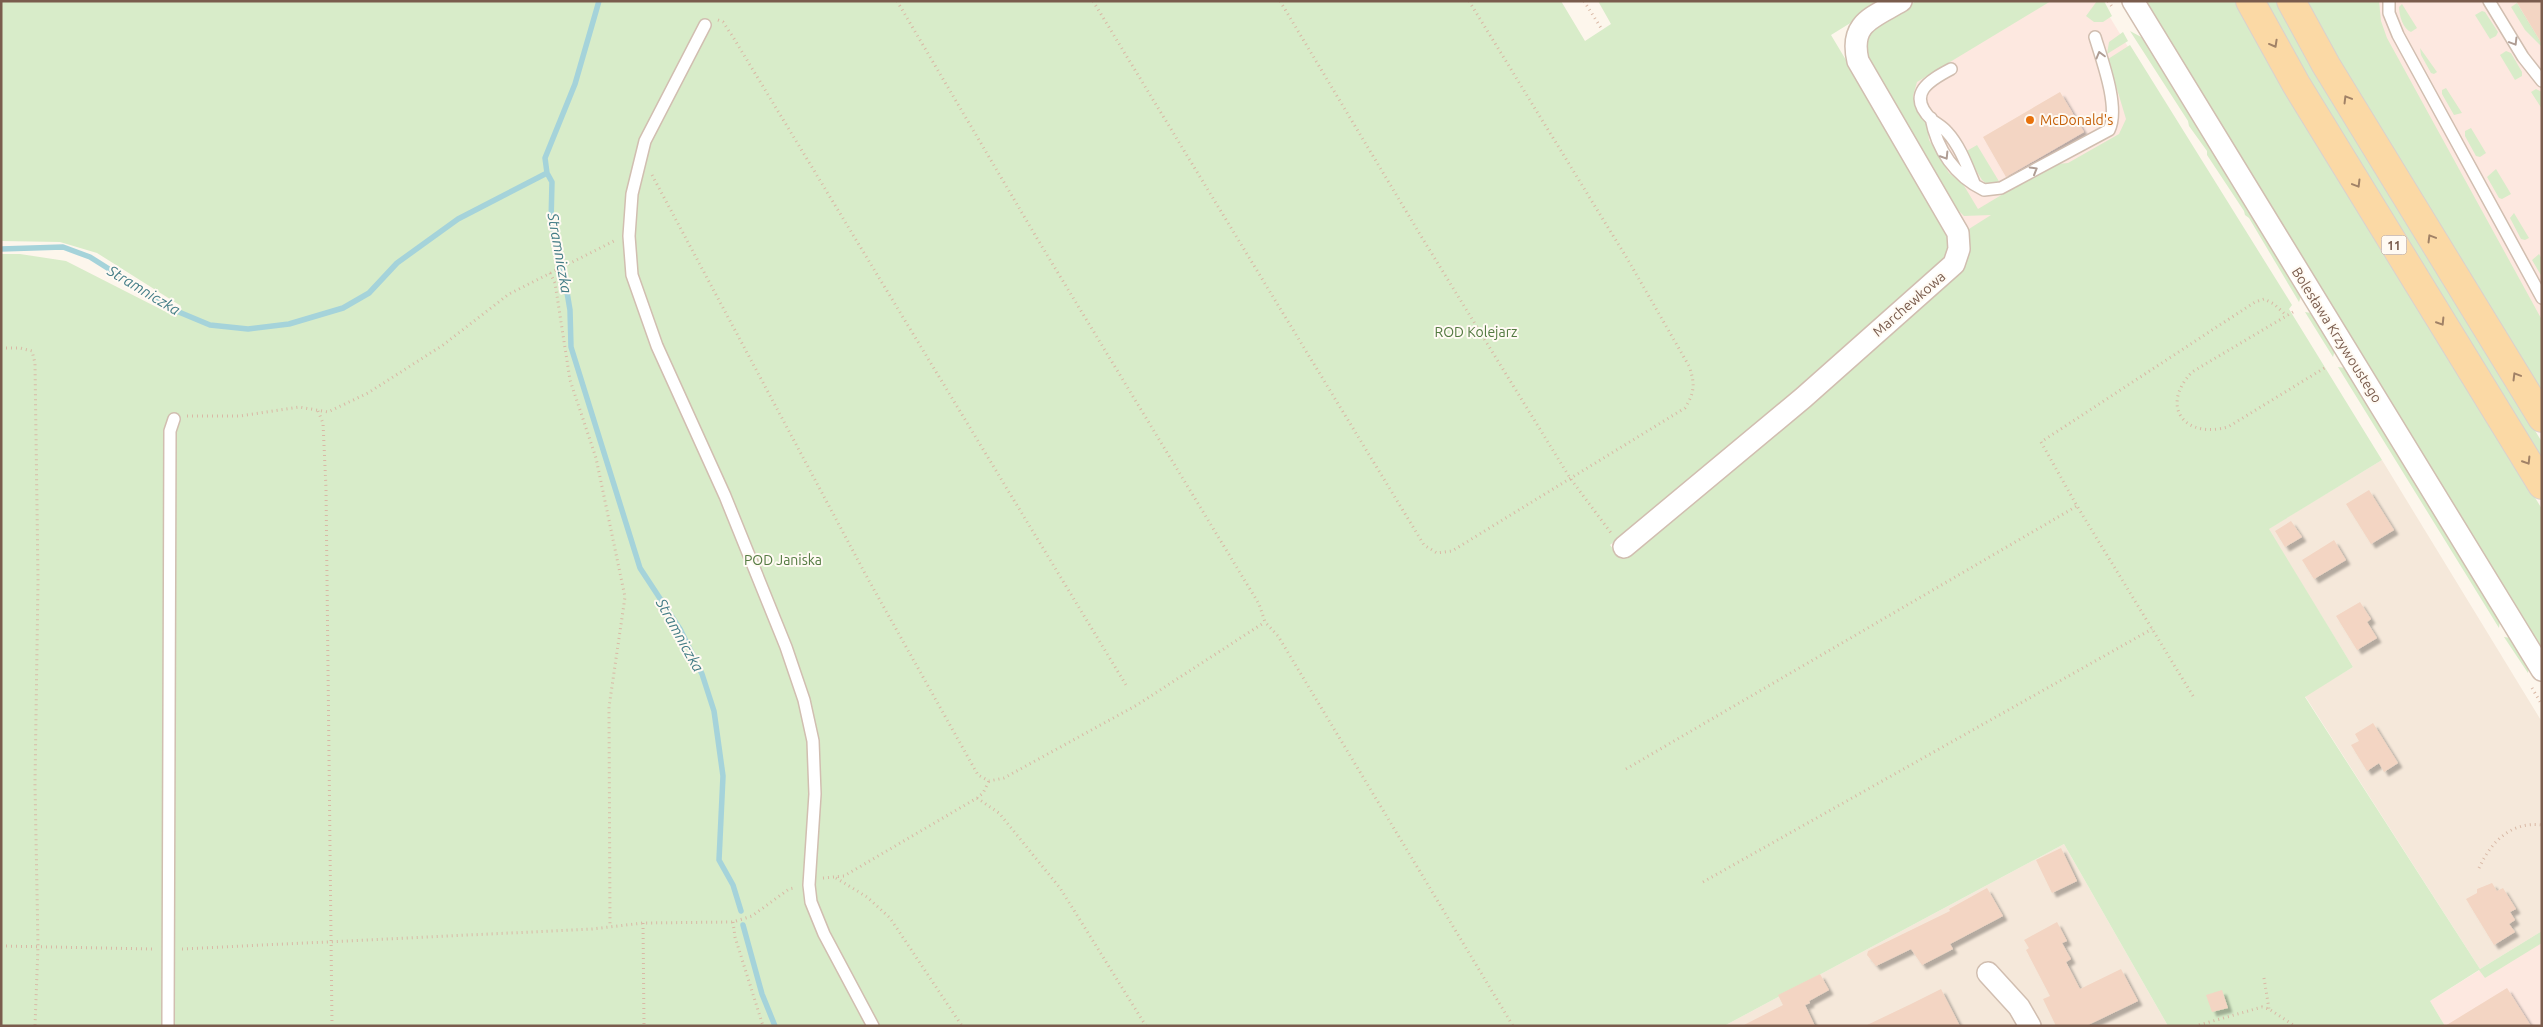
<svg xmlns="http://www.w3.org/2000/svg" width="2543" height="1027" font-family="Ubuntu,sans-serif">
<defs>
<filter id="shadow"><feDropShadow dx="4.5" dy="4.5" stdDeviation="1" flood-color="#0004"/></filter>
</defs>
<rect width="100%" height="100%" fill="#fdf6ec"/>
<path fill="#f5e8da" d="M2382 460 2542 722V931L2480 969 2305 696 2353 667 2268 529Z
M2064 844 2168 1026H1724Z"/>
<path fill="#fde8e0" d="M1925 1H2100L2169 114 1966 231 1866 36Z
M2329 1H2542V343Z
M2542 931V1026H2445L2430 1001Z"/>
<path fill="#d8ecc9" d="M1 1H1561L1585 41 1611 24 1598 1H1886L1831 35 1953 239 1946 260 1800 388 1610 545 1621 559 1725 475 1952 276 1961 234 1991 215 1964 216 1950 202 1863 50 1866 31 1916 1H2051L1917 82 1913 96 1927 123 1929 140 1949 173 1963 184 1978 209 2038 173 2058 164 2068 163 2119 134 2126 119 2108 59 2130 45 2292 305 2289 309 2382 460 2269 529 2353 667 2305 697 2480 969 2542 931V943L2485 978 2479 970 2430 1001 2445 1026H2168L2064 844 1724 1026H1V254H20L66 261 176 317 181 306 97 253 60 242 1 241Z
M2097 1H2104L2112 16 2103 22H2094L2086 16Z
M2144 1H2237L2286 91 2542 509V653Z
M2264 1H2277L2315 71 2542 442V463L2307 79Z
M2305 1H2379L2381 21 2387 38 2542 320V395L2338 61Z
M2517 3 2542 44V47L2525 30 2511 7Z
M2402 4 2417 28 2411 32C2403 29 2399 15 2399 7Z
M2482 11 2485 12 2498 32 2496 36 2490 39 2475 15Z
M2130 31 2143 38 2301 296 2299 302 2249 218 2245 215 2244 211 2207 155V151L2189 126 2188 121Z
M2123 32 2128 41 2107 54 2109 42Z
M2420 48 2437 72 2434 74 2431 73 2421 55Z
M2506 51 2511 53 2522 72V76L2515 80 2500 55Z
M2446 88 2462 113 2454 115 2442 94V90Z
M2536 89 2542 92V109L2531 92Z
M2471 128 2486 153 2480 157 2476 156 2465 136V131Z
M1977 145 2000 183 1987 184 1982 180 1965 152Z
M2496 169 2511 194 2502 199 2499 198 2487 177Z
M2514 213 2529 238 2525 240 2521 239 2510 218Z
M2539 254 2542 259V277L2532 260Z
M2305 312 2311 313 2335 350 2333 357Z
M2338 367 2346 368 2500 620 2499 628Z
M2504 637 2511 638 2529 667 2528 673Z"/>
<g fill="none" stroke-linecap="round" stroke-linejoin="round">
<path stroke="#a5d3da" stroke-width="5.5" d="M599 1 575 84 545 158 547 173 552 182 551 222 560 251 570 310 571 347 640 568 680 629 702 674 714 711 723 776 719 860 733 885 741 911
M1 249 63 247 90 257 174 310 210 325 248 329 289 324 343 308 369 293 397 263 458 219 547 173
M743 925 762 994 775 1026"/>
</g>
<path fill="#f3d5c3" filter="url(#shadow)" d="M2516 1H2542V44Z
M2060 92 2084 132 2006 177 1983 137Z
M2369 490 2394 530 2371 544 2346 504Z
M2291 521 2302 537 2285 547 2275 531Z
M2334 540 2346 560 2314 579 2302 560Z
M2360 602 2371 619 2367 622 2377 638 2357 650 2336 616Z
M2373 723 2398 763 2384 772 2379 763 2367 771 2351 745 2359 741 2355 734Z
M2061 848 2077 881 2052 893 2036 860Z
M2492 883 2497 891 2503 888 2516 909 2510 912 2515 920 2509 924 2515 932 2494 945 2466 899 2477 893V889Z
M1987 888 2003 916 1950 944 1953 949 1922 965 1911 949 1876 966 1867 955 1868 951 1950 911 1949 909Z
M2057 922 2067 941 2062 943 2071 959 2066 962 2080 989 2121 969 2138 1001 2086 1026H2056L2043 999 2050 996 2026 950 2029 948 2024 940Z
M1820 974 1829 990 1809 1001 1810 1003 1805 1005 1815 1026H1742L1783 1005 1778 995Z
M2507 988 2531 1026H2445Z
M1941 989 1960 1026H1865L1911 1004Z
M2222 990 2228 1008 2212 1012 2206 995Z"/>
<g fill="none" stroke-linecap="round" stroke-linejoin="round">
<defs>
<path id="lane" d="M2389 1V13L2398 35 2542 298
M2489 1 2523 57 2542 81
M705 25 645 141 632 194 629 236 632 275 657 346 725 496 786 647 804 700 813 741 815 794 809 885 811 902 824 934 873 1026
M1951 69C1930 80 1905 94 1932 120 1937 124 1943 127 1947 132 1960 146 1967 166 1974 183
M1931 118C1937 150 1955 176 1984 190L2001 188 2109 130C2120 108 2102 60 2095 37
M168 1026 170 431 174 419"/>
<path id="street" d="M2133 1 2542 670
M1624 547 1803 398 1954 264 1959 249 1958 233 1858 61C1849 23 1872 18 1901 1
M1988 973 2019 1007 2030 1026"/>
<path id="primary" d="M2250 1 2296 84 2542 485
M2291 1 2326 65 2542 418"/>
</defs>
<use href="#lane" stroke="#d1beb0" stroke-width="14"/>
<use href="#street" stroke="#d1beb0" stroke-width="24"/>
<use href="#primary" stroke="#dad1cd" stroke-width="30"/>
<path stroke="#d9b8a5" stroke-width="3" stroke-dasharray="1 4" stroke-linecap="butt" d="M897 1 1038 240 1259 604 1265 622 1278 636 1513 1026
M1093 1 1424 545 1437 553 1452 551 1685 408C1695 392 1695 383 1689 366L1628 260 1469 1
M1280 1 1424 241 1570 478 1611 533
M1584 1 1601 28
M2108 1 2113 8
M718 20 723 22 733 37 1126 685
M652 175 868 579 978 775 989 781 1004 778 1137 705 1265 622
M550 273 555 283 570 380 596 458 625 597 609 707 610 927
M2293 312 2192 372C2159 407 2185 439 2228 427L2326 367
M1 348H20L32 351 35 363 38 580 35 784 38 946 35 1026
M318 411 323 423 326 488 332 1026
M187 416H240L299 407 328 412 368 393 443 345 509 294 614 241
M2532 688 2542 705
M2193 696 2077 506 2041 442 2255 302 2264 299 2274 304 2287 316
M1626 769 2077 506
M977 798 999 813 1060 888 1146 1026
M2479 868C2491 842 2511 821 2542 825
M823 878 844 876 977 798 983 793 989 781
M836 878 867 897 890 918 962 1026
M1703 882 2152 629
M733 922 735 937 763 1026
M643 923 644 1026
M1 946 153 949
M182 949 592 929 643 923 733 922 752 916 789 889 794 888
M2264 978 2269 1009
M2199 1025 2262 1007 2269 1009 2295 1026"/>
<use href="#lane" stroke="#fff" stroke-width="11"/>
<use href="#street" stroke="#fff" stroke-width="21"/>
<use href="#primary" stroke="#fbd9a5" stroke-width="28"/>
</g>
<defs><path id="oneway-chevron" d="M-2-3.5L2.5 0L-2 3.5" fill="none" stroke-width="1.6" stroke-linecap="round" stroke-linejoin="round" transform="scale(1.25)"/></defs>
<g stroke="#af9d94">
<use href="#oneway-chevron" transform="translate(2514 42) rotate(59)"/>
<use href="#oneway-chevron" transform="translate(2100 55) rotate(-105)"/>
<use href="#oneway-chevron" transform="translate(1945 156) rotate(58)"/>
<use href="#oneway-chevron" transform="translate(2034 170) rotate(-30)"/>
</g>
<g stroke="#a18267">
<use href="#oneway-chevron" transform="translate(2274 44) rotate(61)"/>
<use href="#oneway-chevron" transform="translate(2347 99) rotate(-121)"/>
<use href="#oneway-chevron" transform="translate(2357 184) rotate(59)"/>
<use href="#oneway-chevron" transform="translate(2431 238) rotate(-121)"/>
<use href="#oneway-chevron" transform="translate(2441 322) rotate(58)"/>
<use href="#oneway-chevron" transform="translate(2516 376) rotate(-121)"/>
<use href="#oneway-chevron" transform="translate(2527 461) rotate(58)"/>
</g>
<circle fill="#e8710a" stroke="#fffaf3" stroke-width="2" cx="2030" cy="120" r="5"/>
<g text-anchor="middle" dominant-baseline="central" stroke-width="4" stroke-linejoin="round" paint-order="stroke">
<rect fill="#fffaf3" stroke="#a28b7f" stroke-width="1" x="2381.5" y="235.5" width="25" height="19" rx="4"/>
<g font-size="12" font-weight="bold" fill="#7a5c4d">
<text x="2394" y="245">11</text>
</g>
<g font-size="14" fill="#c56008" stroke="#fffaf3" text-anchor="start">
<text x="2040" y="120">McDonald's</text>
</g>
<g font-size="14" fill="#7a5c4d" stroke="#fffaf3">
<text transform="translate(1909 304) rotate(-41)">Marchewkowa</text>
<text transform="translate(2337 335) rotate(58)">Bolesława Krzywoustego</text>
</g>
<g font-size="14" fill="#537a41" stroke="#fffaf3">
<text x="1476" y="332">ROD Kolejarz</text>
<text x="783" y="560">POD Janiska</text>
</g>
<g font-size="15" font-style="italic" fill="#437c86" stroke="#fffaf3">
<text transform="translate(560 253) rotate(80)">Stramniczka</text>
<text transform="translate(144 290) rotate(31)">Stramniczka</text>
<text transform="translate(680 635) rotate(61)">Stramniczka</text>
</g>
</g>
<rect width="2543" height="1027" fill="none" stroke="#7a5c4d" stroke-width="5"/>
</svg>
